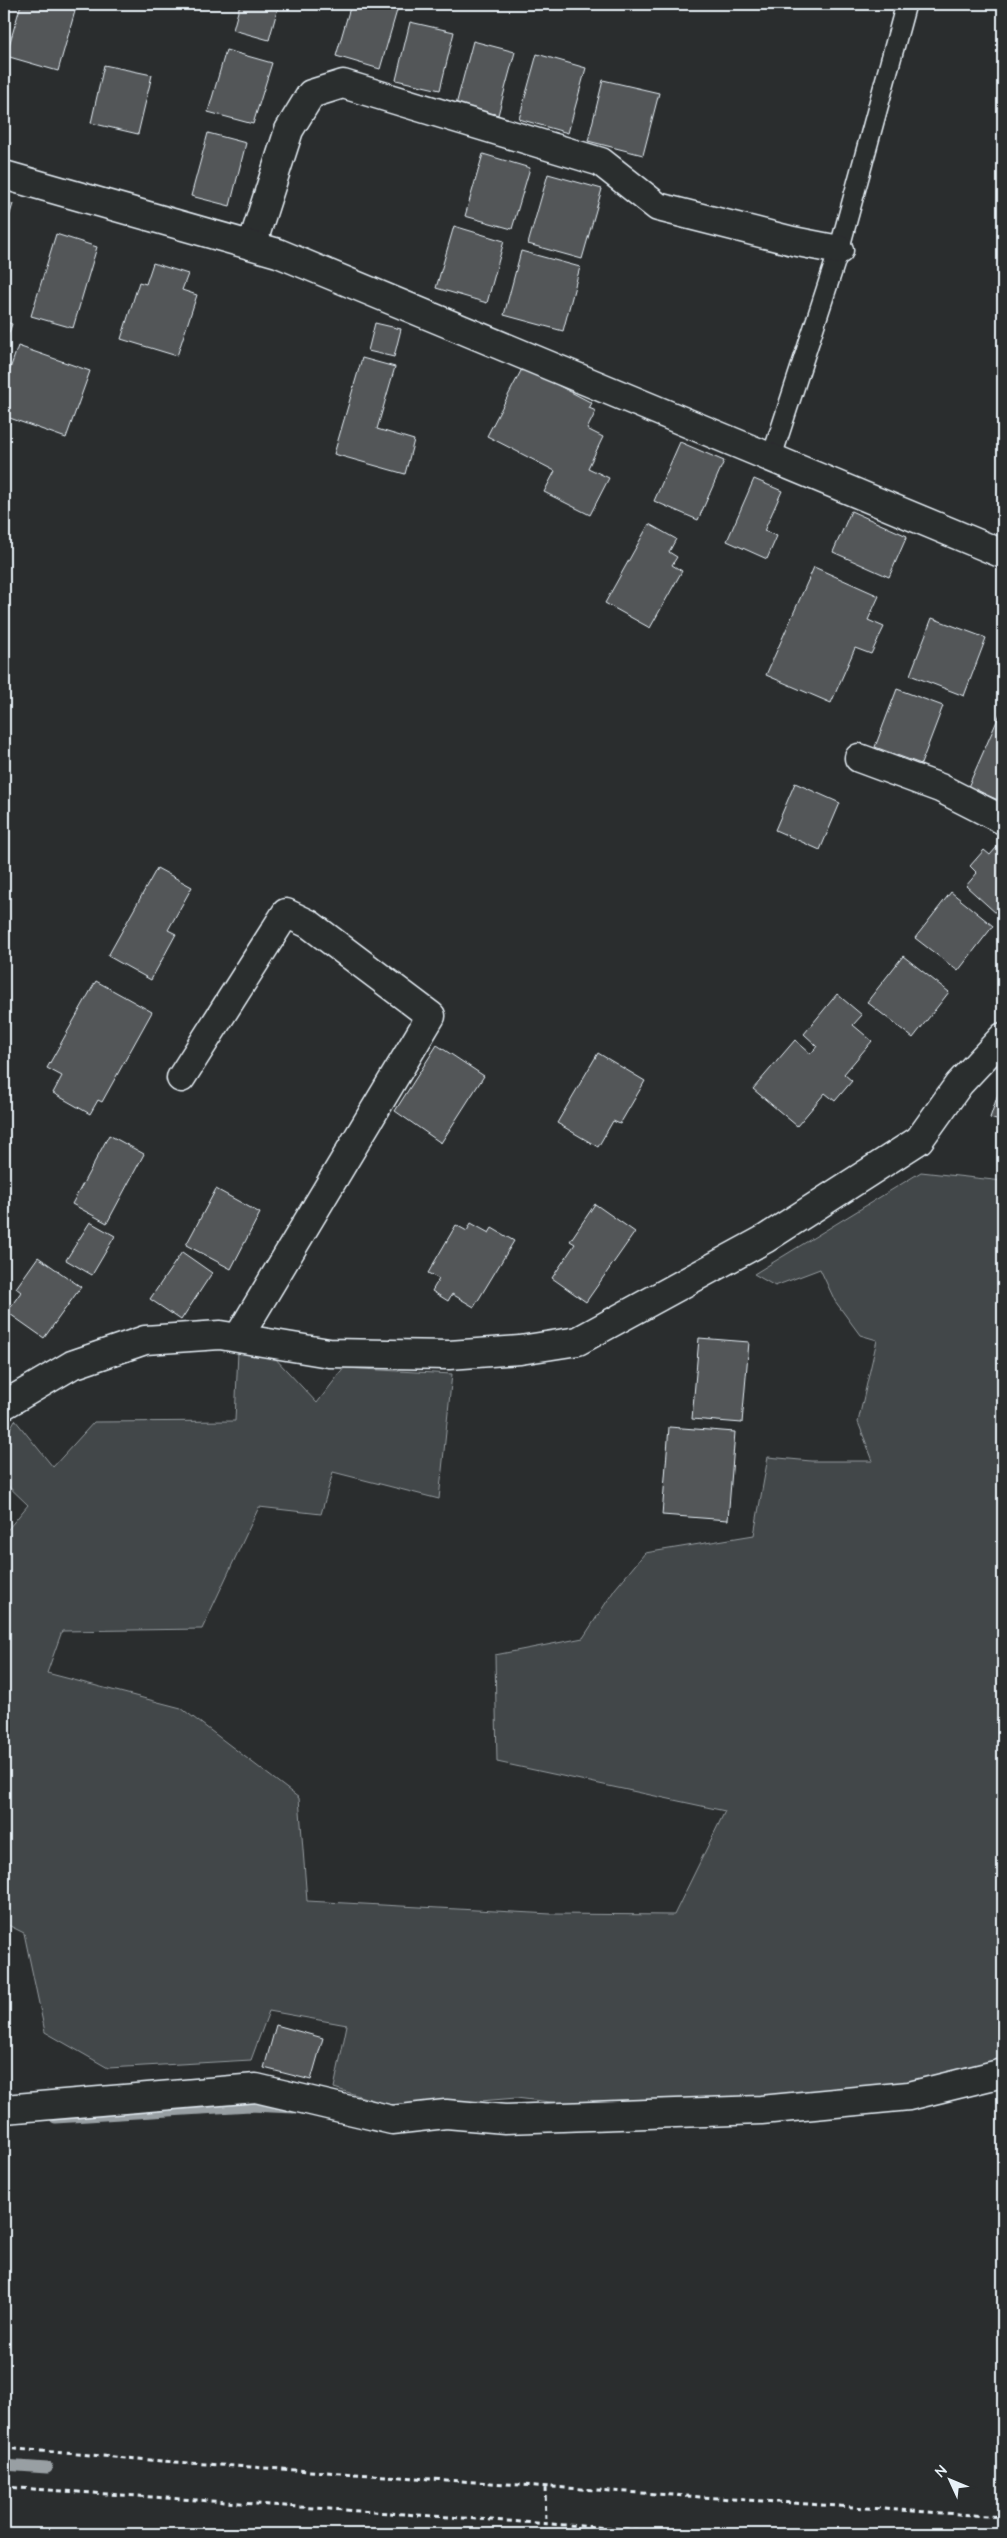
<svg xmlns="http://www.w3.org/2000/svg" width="1007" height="2538" font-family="'Architects Daughter',sans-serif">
<rect width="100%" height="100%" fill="#2a2d2e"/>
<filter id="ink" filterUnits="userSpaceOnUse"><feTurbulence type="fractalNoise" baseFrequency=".02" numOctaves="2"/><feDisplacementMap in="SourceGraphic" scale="10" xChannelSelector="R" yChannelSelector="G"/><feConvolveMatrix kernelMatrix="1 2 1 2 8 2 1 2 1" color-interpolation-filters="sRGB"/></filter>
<g filter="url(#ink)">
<path fill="#424648" stroke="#959ca0" d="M921 1172 1003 1181V2066L908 2090 601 2108 516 2098 398 2108 334 2088 347 2025 269 2011 251 2060 108 2068 45 2032 24 1933 4 1923V1534L28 1505 4 1482V1439L15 1420 53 1467 94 1422 235 1421 238 1351 272 1355 317 1403 344 1368 452 1374 439 1499 333 1472 321 1514 259 1507 202 1629 62 1631 47 1673 181 1708 299 1798 307 1901 551 1914 674 1915 725 1811 497 1762 495 1655 583 1638 615 1589 645 1553 754 1535 768 1457 811 1461H873L858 1422 877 1340 860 1335 835 1301 820 1269 775 1286 754 1274Z"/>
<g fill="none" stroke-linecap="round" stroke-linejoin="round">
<path stroke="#989fa3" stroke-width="11" d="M55 2118 250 2106 294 2108
M4 2465 47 2468"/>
</g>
<path fill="#535759" stroke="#e8f1f8" d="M21 4H77L58 71 6 56Z
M240 4H279L269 40 233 30Z
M351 4H387L398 7 380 69 336 56Z
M410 22 454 32 440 90 396 80Z
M473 41 515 52 498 115 456 105Z
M226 50 272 63 253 124 208 112Z
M537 54 586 68 568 133 519 119Z
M104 65 152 75 138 134 91 123Z
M603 80 659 93 643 155 588 141Z
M208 133 246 143 230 206 191 196Z
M483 154 530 168 512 229 465 216Z
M548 174 602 189 582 259 528 244Z
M4 201 13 204 4 233Z
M454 226 504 241 487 303 436 288Z
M56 234 97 247 73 328 31 316Z
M521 251 580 267 563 331 504 315Z
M153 263 188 274 182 290 197 295 177 356 121 339 139 282 146 284Z
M4 287 8 288 4 301Z
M4 321 12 324 4 347Z
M375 323 401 329 394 357 368 351Z
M18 346 90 371 66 438 4 416V386Z
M362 358 395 367 377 429 414 440 405 474 334 454Z
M523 367 592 403 589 408 596 411 587 429 603 437 588 468 609 478 590 515 544 492 555 471 487 436Z
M680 442 724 461 698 520 654 501Z
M754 479 782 491 764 531 777 536 767 559 727 541Z
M851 511 907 536 889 577 833 552Z
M649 524 676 539 669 552 677 557 672 565 682 571 650 628 605 603Z
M814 567 879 596 868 620 884 627 871 654 855 648 831 703 766 675Z
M932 618 986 638 964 696 910 675Z
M897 689 943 706 921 764 875 747Z
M1000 714 1003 715V802L968 787Z
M795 783 840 803 820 850 775 830Z
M1003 840V907L997 914 966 886 977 873 970 866 984 850 990 855Z
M157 868 192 887 168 930 176 934 151 980 108 956Z
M951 892 993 926 958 971 915 938Z
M903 956 949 992 913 1038 867 1002Z
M96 981 152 1012 102 1102 98 1100 90 1114 53 1093 62 1076 47 1068Z
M837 994 862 1015 853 1025 872 1041 844 1074 852 1081 835 1101 825 1093 797 1126 753 1089 795 1040 811 1054 817 1046 804 1034Z
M437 1045 484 1076 441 1143 395 1111Z
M598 1053 645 1081 620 1124 613 1121 598 1147 557 1123Z
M1003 1079V1122L990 1118Z
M109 1135 144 1154 107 1223 72 1204Z
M216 1189 260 1213 231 1269 186 1245Z
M595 1204 635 1232 586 1302 552 1278 575 1244 570 1241Z
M90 1222 115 1236 92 1275 66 1260Z
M471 1223 489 1233 492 1228 514 1241 474 1307 452 1294 448 1301 432 1291 439 1279 428 1273 456 1225 467 1231Z
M182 1252 212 1273 181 1320 150 1299Z
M38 1257 81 1287 44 1338 7 1312 21 1292 16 1288Z
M699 1338 749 1342 742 1423 692 1419Z
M669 1427 735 1432 728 1520 662 1515Z
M276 2025 323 2038 311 2080 264 2068Z"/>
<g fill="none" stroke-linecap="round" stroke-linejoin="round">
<defs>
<path id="service" d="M771 459 839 250 906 4"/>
<path id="minor" d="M252 245 289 130 311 94 343 84 601 162 658 207 793 241 839 250
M859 758 940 788 1003 820
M181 1078 286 913 309 924 431 1016 238 1338
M4 1405 72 1365 145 1340 220 1335 329 1353 449 1355 520 1350 578 1341 765 1239 919 1140 959 1084 1003 1037
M4 2109 256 2088 392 2120 446 2114 505 2119 761 2110 909 2096 1003 2073"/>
<path id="tertiary" d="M4 175 278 253 1003 554"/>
</defs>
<use href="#service" stroke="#e8f1f8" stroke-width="22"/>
<use href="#minor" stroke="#e8f1f8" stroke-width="31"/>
<use href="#tertiary" stroke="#e8f1f8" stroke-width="31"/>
<path stroke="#e8f1f8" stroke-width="3" stroke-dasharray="5 4" stroke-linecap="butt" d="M4 2448 175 2462 1003 2517
M4 2487 699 2534
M545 2487 546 2522"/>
<use href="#service" stroke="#2a2d2e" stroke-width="19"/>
<use href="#minor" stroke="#2a2d2e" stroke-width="28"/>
<use href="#tertiary" stroke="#2a2d2e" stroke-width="28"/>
</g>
</g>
<rect width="1007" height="2538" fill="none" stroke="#2a2d2e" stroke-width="20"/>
<rect x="10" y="10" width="987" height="2518" fill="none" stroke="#e8f1f8" stroke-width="2" filter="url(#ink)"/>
<g transform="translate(950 2480) rotate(314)" stroke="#2a2d2e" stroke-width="4" paint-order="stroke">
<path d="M0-4L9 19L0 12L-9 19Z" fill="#e8f1f8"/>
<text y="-8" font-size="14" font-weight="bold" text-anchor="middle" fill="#e8f1f8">N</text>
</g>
</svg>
